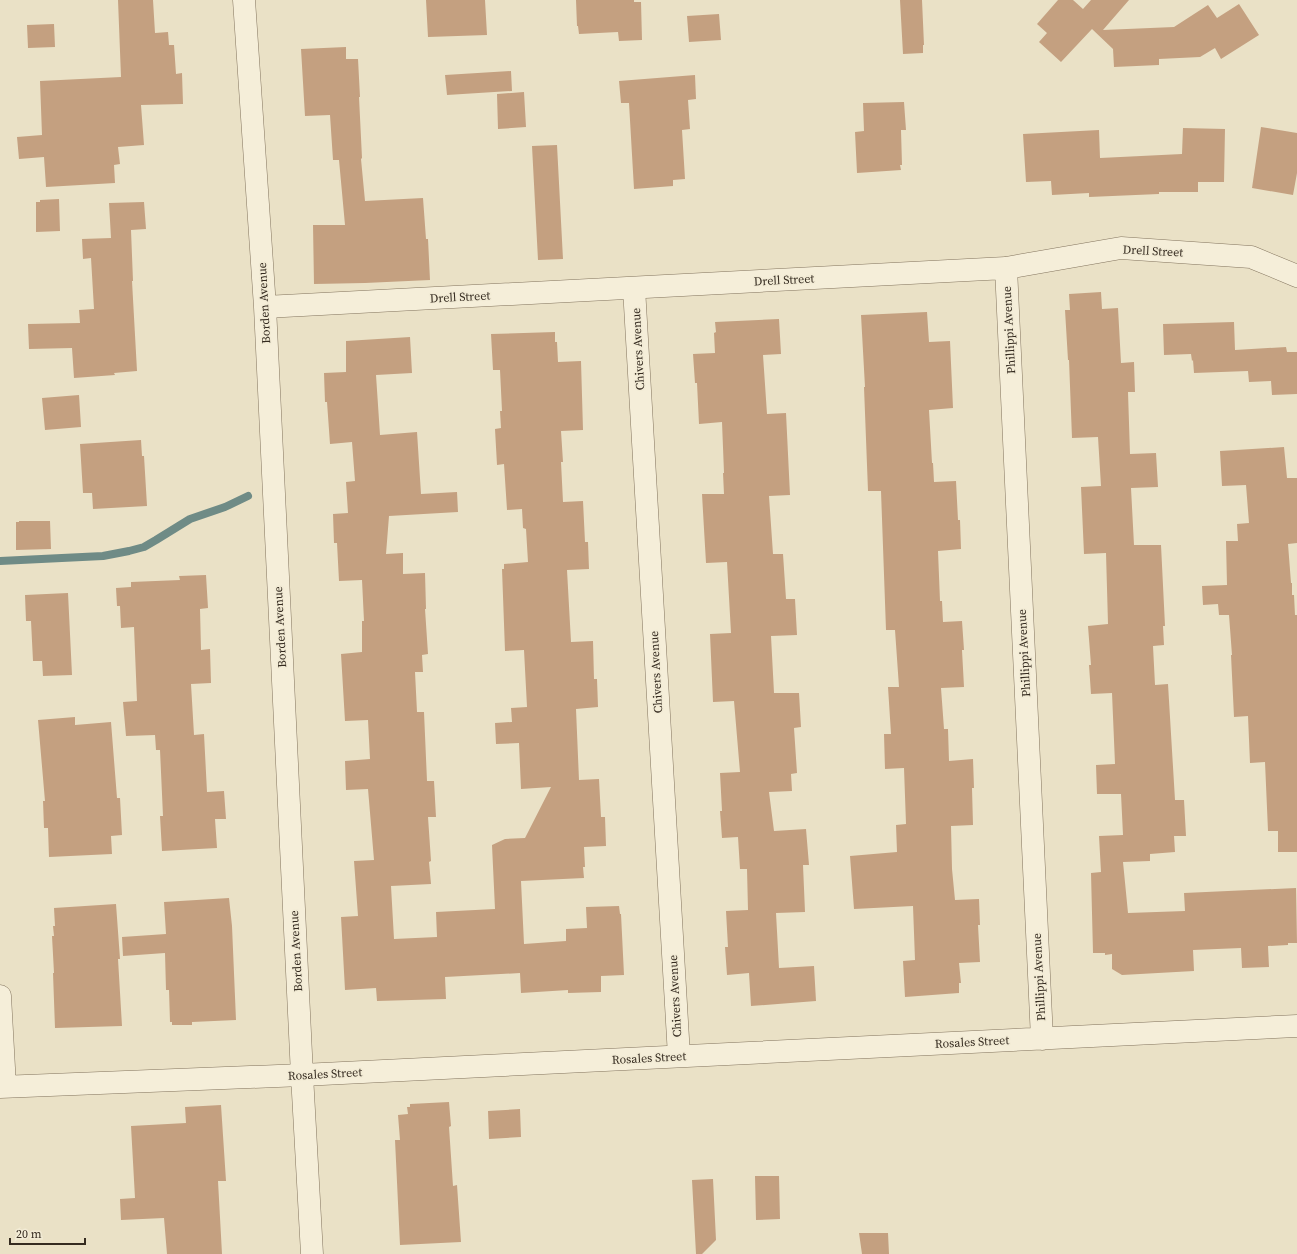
<svg xmlns="http://www.w3.org/2000/svg" width="1297" height="1254" font-family="'Source Serif 4',serif">
<rect width="100%" height="100%" fill="#eae1c6"/>
<g fill="none" stroke-linecap="round" stroke-linejoin="round">
<path stroke="#6f8b86" stroke-width="8" d="M0 561 103 556 129 551 144 547 156 540 190 519 225 507 248 496"/>
</g>
<path fill="#c4a080" d="M118 0H153L155 33 168 32 169 45H174L176 74 182 73 183 104 141 105 144 145 118 147 120 164 114 165 115 183 46 187 44 157 19 159 17 137 42 135 40 81 121 77Z
M426 0H485L487 35 428 37Z
M576 0H634V2H641L642 40 619 41 618 32 579 34 578 26H577Z
M900 0H922L924 45H923V53L903 54Z
M1058 0H1073L1083 9 1091 0H1129L1103 30 1174 27 1208 5 1217 18 1239 4 1259 35 1221 59 1215 48 1200 57 1159 59V65L1114 67 1113 49 1092 29 1061 62 1039 42 1047 33 1037 24Z
M719 14 721 40 689 42 687 16Z
M54 24 55 47 28 48 27 25Z
M346 47V59H358L360 97H359L362 158 361 159 365 201 423 198 426 239H428L430 280 365 283 314 284 313 225H345L339 160H333L330 115 305 116 301 49Z
M511 71 512 91 447 95 445 75Z
M695 75 696 99 688 100 690 129 682 130 685 179 673 180V186L634 189 629 103H621L619 81Z
M524 92 526 127 498 129 497 94Z
M904 102 906 130H901L902 165H900L901 170 857 173 855 132 864 131 863 103Z
M1261 127 1297 133V173L1293 195 1252 188Z
M1183 128 1225 129 1224 182H1198V192H1159V194L1089 197V193L1052 195 1051 181 1026 182 1023 134 1099 130 1100 158 1182 154Z
M557 145 563 259 538 260 532 146Z
M59 199 60 231 36 232V202H40V200Z
M144 202 146 229 131 230 133 281H132L137 371 114 373 115 375 74 378 72 348 29 349 28 324 80 323 79 310 94 309 91 258 83 259 82 239 111 238 109 203Z
M1101 292 1102 309 1118 308 1121 363 1134 362 1135 392H1128L1130 454 1156 453 1158 487 1131 488 1134 545H1161L1165 626H1163L1164 645 1153 646 1155 685 1168 684 1175 800H1184L1186 836H1174L1175 852 1150 854V861L1123 862 1128 913 1185 911 1184 893 1296 888 1297 943H1288V945L1268 946 1269 967 1242 968 1241 948 1193 950 1194 971 1122 975 1112 969V954L1105 955V953H1093L1091 873 1101 872 1099 836 1123 835 1121 794H1097L1096 765 1115 764 1112 693 1091 694 1089 665H1091L1088 626 1108 624 1106 553 1084 554 1081 487 1101 486 1098 437 1072 438 1069 360H1068L1065 310H1070L1069 294Z
M927 312 929 342 950 341 953 408 929 410 932 463H933L934 482 956 481 958 520H960L961 549 938 551 940 601H942L943 622 962 621 964 650H962L964 687 941 688 944 729H948L949 761 973 759 974 788H972L973 825 951 826 952 869 955 900 979 899 980 925H978L980 962 959 963 961 983H959V993L905 997 903 961 915 960 913 906 854 909 850 856 897 852 896 825 906 824 904 768 885 769 884 734H891L888 687H899L895 630H886L881 491H868L864 387H865L861 315Z
M779 319 781 354 763 355 767 414 786 413 790 495 769 496 773 554H783L786 599H795L797 635 771 636 774 693H799L801 727 794 728 797 773 791 774 792 791 769 792 774 831 806 829 809 865H803L805 912 776 913 779 968 814 966 816 1001 751 1006 749 973 727 975 725 947H728L726 911 748 910 747 869H740L738 837 722 838 720 811H722L720 773 740 772 734 701 713 702 710 634 731 633 727 562 706 563 704 529 702 494H724L723 473H724L722 422 699 424 697 383H695L693 354 715 353 714 333 716 332 715 322Z
M1234 322 1235 350 1286 347 1287 352H1297V394L1272 395 1271 381 1249 382 1248 371 1194 373 1193 360 1192 361 1191 354 1164 355 1163 324Z
M555 332V342H557L558 362 581 361 583 430 561 431 563 462H561L563 502 583 501 585 542H588L589 569 567 570 571 642 593 641 594 679H597L598 707 576 709 579 780 599 779 601 817H605L606 846 584 847 585 867H583L584 878 521 881 524 944 566 941V929L587 928 586 907 619 906 620 914H621L624 975 601 976V992L568 993V990L521 993 520 973 445 977 446 999 377 1001 376 988 345 990 341 917 358 916 354 861 374 860 368 789 346 790 345 761 370 759 368 720 345 721 341 654 362 652V621H364L362 580 339 581 337 543H334L333 514 348 513 346 482 355 481 352 442 330 444 327 402H325L324 373 346 372V341L410 337 412 373 376 375 380 435 417 432 421 494 457 492 458 512 389 516 386 554 403 553V574L425 573 426 609H425L428 654 422 655 423 672H415L417 712H424L427 781H434L436 817H428L431 861 429 862 431 884 391 886 394 939 437 937 436 912 495 909 492 845 505 839 525 838 551 787 521 789 519 743 496 744 495 723 512 722 511 708 527 707 524 650 505 651 502 569H504V564L528 562 526 529 523 528 522 509 507 510 504 464 497 465 495 429 501 428 500 411H502L500 370H493L491 334Z
M79 395 81 427 45 430 42 398Z
M141 440 142 456H144L147 506 93 509 92 493H83L80 444Z
M1284 447 1287 478H1297V543L1288 544 1291 583H1292V595H1294L1295 615H1297V852H1278V831H1268L1265 762 1250 763 1248 716 1234 717 1231 655H1232L1229 615H1219L1218 604 1203 605 1202 586 1227 585 1226 541H1238L1237 524 1249 523 1246 485 1222 486 1220 451Z
M19 521H50L51 549 16 550V522H19Z
M206 575 208 608 200 609 201 650 210 649 211 683 191 684 194 735 204 734 207 792 224 791 226 819H215L217 848 162 851 160 816H163L160 750H156L155 735 126 736 123 702 137 701 134 627 121 628 120 606H117L116 588 131 587V582L180 580 179 576Z
M68 593 72 675 43 676 42 661H33L31 621H26L25 595Z
M75 717V725L111 722 117 798H120L122 835 111 836 112 854 49 857 48 828H44L43 801H45L38 720Z
M229 898 232 926 236 1020 192 1022V1025H172V1022H170L169 990H166L165 953 123 956 122 937 166 934 164 902Z
M116 904 120 959H118L122 1026 55 1028 53 973H54L52 936H54L53 926H55L54 908Z
M449 1102 451 1126 449 1127 453 1186 457 1185 461 1242 400 1245 395 1140H400L398 1115 408 1114 407 1107H410V1104Z
M221 1105 226 1181H218L222 1254H167L164 1218 121 1220 120 1199 135 1198 131 1126 186 1123 185 1107Z
M520 1109 521 1137 489 1139 488 1111Z
M755 1176H779L780 1219 756 1220Z
M713 1179 716 1240 702 1254H696L692 1180Z
M859 1233H888L889 1254H862Z"/>
<g fill="none" stroke-linecap="round" stroke-linejoin="round">
<defs>
<path id="minor" d="M244 0 265 307 302 1075 312 1254
M1006 268 1042 1039
M634 288 679 1056
M265 307 1006 268 1121 248 1251 257 1297 276
M0 996 5 1086
M0 1087 302 1075 1297 1026"/>
</defs>
<use href="#minor" stroke="#83745e" stroke-width="23"/>
<use href="#minor" stroke="#f5eed9" stroke-width="22"/>
</g>
<g text-anchor="middle" dominant-baseline="central" stroke-width="3" stroke-linejoin="round" paint-order="stroke">
<g font-size="12" fill="#352b20" stroke="#f2ebd5">
<text transform="translate(1153 251) rotate(3)">Drell Street</text>
<text transform="translate(784 280) rotate(-3)">Drell Street</text>
<text transform="translate(460 297) rotate(-3)">Drell Street</text>
<text transform="translate(264 303) rotate(-93)">Borden Avenue</text>
<text transform="translate(1009 330) rotate(-93)">Phillippi Avenue</text>
<text transform="translate(638 349) rotate(-93)">Chivers Avenue</text>
<text transform="translate(280 627) rotate(-93)">Borden Avenue</text>
<text transform="translate(1024 653) rotate(-93)">Phillippi Avenue</text>
<text transform="translate(656 672) rotate(-93)">Chivers Avenue</text>
<text transform="translate(296 951) rotate(-93)">Borden Avenue</text>
<text transform="translate(1039 977) rotate(-93)">Phillippi Avenue</text>
<text transform="translate(675 996) rotate(-93)">Chivers Avenue</text>
<text transform="translate(972 1042) rotate(-3)">Rosales Street</text>
<text transform="translate(649 1058) rotate(-3)">Rosales Street</text>
<text transform="translate(325 1074) rotate(-3)">Rosales Street</text>
</g>
</g>
<path d="M10 1238v6h75v-6" fill="none" stroke="#352b20" stroke-width="2"/>
<text x="16" y="1238" font-size="12" fill="#352b20" stroke="#f2ebd5" stroke-width="3" paint-order="stroke">20 m</text>
</svg>
